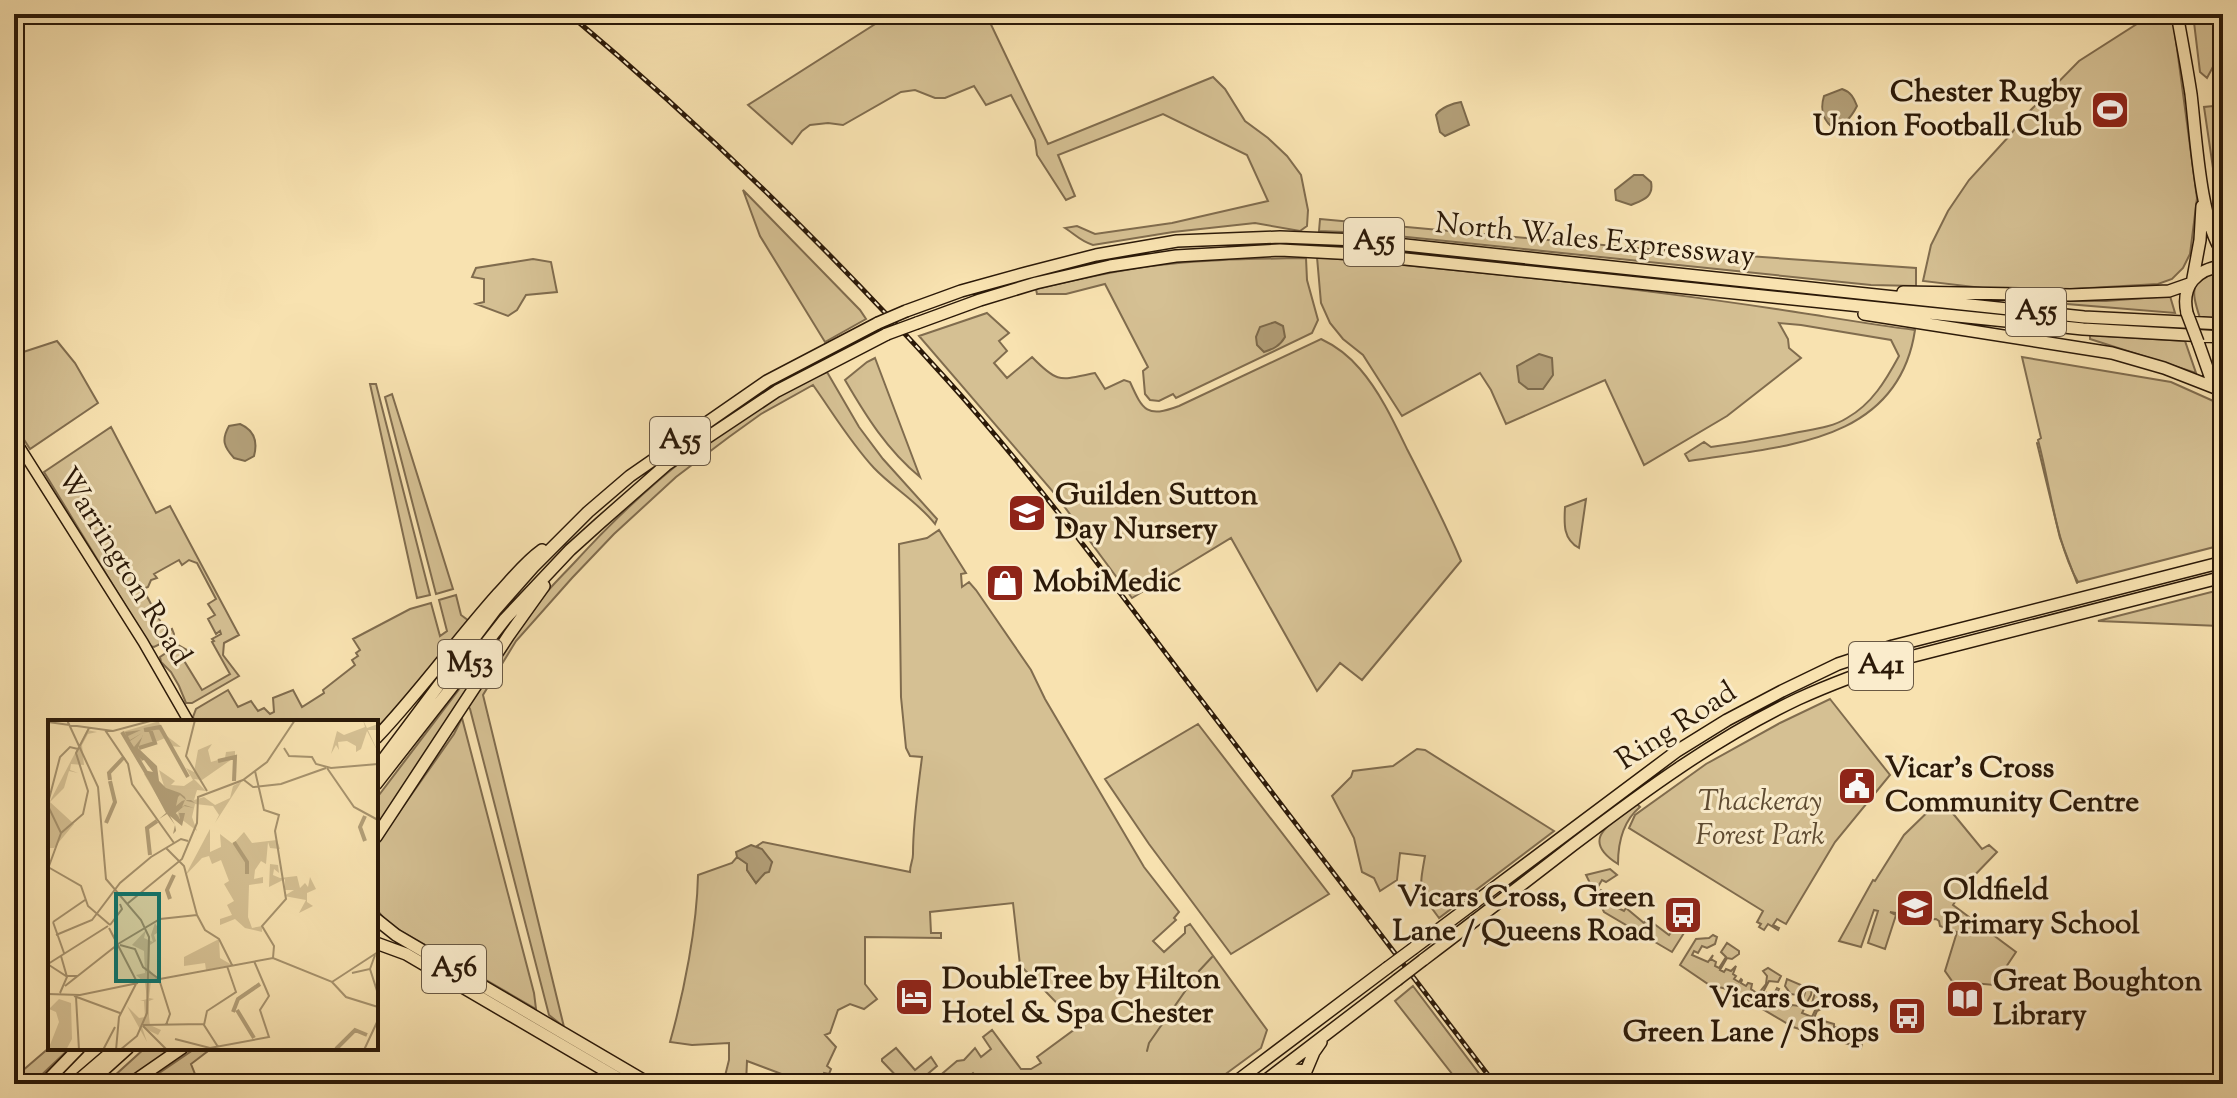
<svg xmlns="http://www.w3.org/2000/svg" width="2237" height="1098" font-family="'Sorts Mill Goudy',serif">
<rect width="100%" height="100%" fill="#f8e2b0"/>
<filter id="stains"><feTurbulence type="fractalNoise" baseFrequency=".0025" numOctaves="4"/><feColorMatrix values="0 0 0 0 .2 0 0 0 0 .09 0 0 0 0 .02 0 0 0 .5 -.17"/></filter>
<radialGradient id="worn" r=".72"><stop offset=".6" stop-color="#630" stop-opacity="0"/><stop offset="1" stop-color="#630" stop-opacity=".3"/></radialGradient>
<path fill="#d5c093" stroke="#806c4e" stroke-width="2" d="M891 14H986L1048 144 1213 77 1225 89 1245 121 1268 138 1287 156 1301 175 1308 210 1307 226 1300 231 1255 223 1173 232 1093 245C1080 241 1076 235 1065 228L1077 226 1095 234 1172 223 1268 201 1247 155 1163 114 1058 155 1075 196 1066 200 1037 155 1035 140 1011 95 986 105 974 86 945 98H935L915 90 901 92 843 125 828 123 810 125 802 131 792 144 748 105Z
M2193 14H2223L2222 50 2207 78 2200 72Z
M2151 15C2162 14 2168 16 2174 26L2197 198 2190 254 2183 268 2172 279 2158 284 2055 290 1991 289 1923 281 1931 245 1948 211 1969 180 2011 134 2022 119 2079 61Z
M2213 106 2223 181V213L2220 216 2204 107Z
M743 190 860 310 866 319 825 342 760 236Z
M1320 219 1636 248 1916 268V286L1871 285 1368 233 1319 231Z
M1317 257C1470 271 1624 286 1776 309 1823 316 1868 324 1915 330 1898 445 1780 446 1689 461L1685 454 1704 442 1711 447C1741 443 1770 438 1799 432 1815 429 1833 427 1847 418 1872 404 1886 380 1899 356L1891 340 1801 325 1779 323 1788 339 1789 348 1801 358 1727 416 1644 465 1605 380 1506 424 1491 390 1480 373 1402 416 1363 355 1343 339 1330 323 1321 303Z
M1306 258 1307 280 1318 320 1312 333 1176 398 1173 394 1159 401 1150 400 1145 394 1143 371 1148 367 1105 284 1066 294H1037L1036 289C1074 280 1113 271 1151 266 1203 259 1254 259 1306 258Z
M533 259 551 262 557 292 526 295 517 310 508 316 476 304 484 302V279L472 277 476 268Z
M2223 271V318H2200C2190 288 2190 278 2223 271Z
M2170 296 2175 313 2055 303V301H2106Z
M987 313 1009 333 999 341 1007 351 994 363 1007 378 1032 357C1058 384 1060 380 1095 373L1105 389 1124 380 1130 382C1143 411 1147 418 1179 406L1321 339C1336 346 1349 356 1360 369 1380 392 1394 422 1407 449 1426 486 1445 522 1461 561L1362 680 1340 663 1317 691 1231 538 1132 598 1055 494 919 336Z
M2090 335 2185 341 2196 373 2090 339Z
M57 341 75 363 98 403 30 449 14 424V355Z
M2022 357 2171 382 2220 404 2223 406V539L2218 546 2078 582C2056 544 2050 484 2038 440L2041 438Z
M875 358 920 477C887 450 866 416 845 380L867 362Z
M827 372 859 427 883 459 937 519 935 524C918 502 893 488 874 468 850 442 833 413 813 385L761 414 729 437 676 477 614 534 572 578 516 641 483 695 564 1027 549 1015 470 709 467 704C490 671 513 636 537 604 548 589 562 576 574 563 643 487 733 411 827 372Z
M370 384H376L430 595 417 598Z
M392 394 453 589 436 594 385 397Z
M111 427 156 513 170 506 239 635 224 643 223 655 239 676 192 703H186L179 686 171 672 161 662 160 657 178 645 187 650 186 655 183 659 202 690 230 674 212 642 214 641 212 639 221 634 220 631 216 634 208 619 215 615 208 604 216 599 197 563 189 560 182 565 179 560 154 574 157 578 151 580 148 587 143 589 166 632 172 629 174 634 173 638 154 647 150 646 44 472Z
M1586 499 1579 548C1563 539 1564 524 1565 507Z
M939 530 966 573 961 574 962 587 969 582 976 590 1031 670 1045 699 1144 867 1179 912 1174 918 1176 920 1153 941 1164 952 1185 933V927L1190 924 1267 1030 1261 1048 1212 1084H966L976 1076 973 1073 960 1084H930L957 1061 964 1060 975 1048 981 1057 991 1049 983 1037 992 1030 1021 1069H1031L1041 1063 1037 1057 1079 1026 1020 965 1013 903 930 912 931 933H941V938L865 937V984L877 999 864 1009 850 1004 838 1010 830 1033 825 1035 836 1047 827 1066 831 1069 829 1074 824 1073 820 1084H808L747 1061 746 1084H723L729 1060V1043L692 1045 670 1042C684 992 697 927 698 875L732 863 737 857 748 864 747 870 756 883 772 862 757 846 763 842 910 872C910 864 913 861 913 854 913 821 918 790 922 757L910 756 906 748 901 697 899 544 927 538Z
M2223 589V627L2220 626 2098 621Z
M456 595 461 615 469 621 376 733V722H195L193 717 196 709 228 690 238 707 251 701 258 711 264 708 270 714 274 712 273 698 293 690 302 707 324 693 323 690 355 665 352 660 358 656 356 653 360 650 353 639 410 609 431 603 440 636 447 631 439 600Z
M504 630H506L376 830V799Z
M1830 699 1890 775 1835 842 1786 924 1777 919 1773 925 1779 928 1778 930 1768 924 1764 930 1759 927 1761 924 1757 922 1763 911 1629 828 1635 815 1706 764 1780 723Z
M462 718 534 993 536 1009 389 924 376 909V845L454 734Z
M1198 724 1329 894 1231 954 1149 844 1105 779Z
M1417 749 1425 750 1554 831 1439 918C1418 890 1419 890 1425 856L1400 853 1397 880 1380 891 1374 878 1362 872 1354 838 1332 796 1351 777 1353 771 1393 766Z
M1941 799 1982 849 1989 845 1997 852 1970 880 1953 905 2016 952 1994 985 1952 981 1945 971 1957 932 1940 926 1939 921 1936 919 1925 920 1911 915 1908 919 1903 917V914L1890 912 1896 915 1885 949 1868 943 1878 911 1874 910 1861 947 1839 941 1873 880 1875 881 1904 835Z
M1637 804 1640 807C1623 821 1618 843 1618 864 1577 838 1613 823 1637 804Z
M1610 869 1617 875 1606 882 1602 880 1596 890 1599 893 1601 890 1615 899 1613 903 1616 905 1620 903 1618 908 1624 911 1626 908 1644 923 1647 919 1649 920 1647 924 1650 926 1653 923 1669 935 1674 928 1670 922 1675 911 1682 915 1679 919 1684 933 1672 952 1604 912 1586 875Z
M1713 935 1717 937 1715 944 1707 948 1702 946 1698 953 1694 951 1692 955 1708 962 1713 955 1711 959 1716 962 1715 966 1719 968 1726 957 1721 952 1727 943 1739 951V954L1732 959 1727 958 1720 970 1724 972 1726 969 1731 971 1736 966 1733 974 1736 976 1734 979 1739 982 1741 979 1742 980 1741 983 1746 986 1748 983 1752 984 1751 989 1758 994 1766 984 1767 976 1763 971 1768 968 1781 976 1778 982 1769 981 1762 994 1766 996 1767 993 1773 996 1777 988 1779 989 1775 997 1784 1002 1790 993 1785 986 1787 979 1801 985 1797 995 1791 994 1786 1005 1790 1007 1792 1005 1799 1006 1801 1002 1799 1000H1803L1805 992 1803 991 1806 987 1812 989 1811 995 1807 1002 1808 1003 1806 1007H1805L1802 1013 1812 1017 1817 1006 1812 1003 1815 993 1831 997 1829 1005 1817 1011 1814 1018 1834 1024V1027L1850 1029V1033H1852L1853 1030 1864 1033 1861 1048 1793 1027 1730 990 1708 984 1680 965 1696 939 1709 938Z
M1413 986 1487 1084H1460L1395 1001Z
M50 1047 70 1048 32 1084H14V1078Z
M145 1048H173L122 1084H101L111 1075 113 1077Z
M196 1048H212L191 1064 199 1084H143Z
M896 1048 915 1070 931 1057 937 1066 917 1083H903L882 1061V1059Z"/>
<path fill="#b29e77" stroke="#7c694b" stroke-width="2" d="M1842 89C1851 92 1854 98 1857 106 1852 116 1844 126 1833 128 1822 119 1820 109 1824 96Z
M1461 102 1469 125 1445 136 1440 132 1436 115C1440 108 1453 103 1461 102Z
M1634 175H1643L1651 182C1654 197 1643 200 1631 205L1616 200 1615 190Z
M1275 322 1283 326 1285 337C1280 346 1273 349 1264 352L1257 345 1256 337 1260 327Z
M1539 354 1552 358 1553 375 1543 389H1528L1519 382 1517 366Z
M240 424C254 430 258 441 254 456L245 461 234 458C224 447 221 440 229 426Z
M751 845 762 849 772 862 769 872 765 873 756 883 747 870V864L737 857 736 852Z"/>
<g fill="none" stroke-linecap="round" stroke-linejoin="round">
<path stroke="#7c694b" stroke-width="2" d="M2037 443 2060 538 2077 583
M1199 971 1212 957
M1147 1051 1149 1043 1195 977
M812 1084 813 1081"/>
<defs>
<path id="major" d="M14 438 143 642 189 722"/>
<path id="highway" d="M2177 14C2182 41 2187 68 2191 94 2196 135 2200 222 2223 253
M2193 278 2200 240 2202 206
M1903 292 2070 295 2169 291 2189 284
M906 311 961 291 1026 273 1096 255 1177 241 1280 237 1358 240 2084 317 2223 324
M2187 313C2181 286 2196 269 2223 266
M1864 314 2112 353 2164 368 2223 391
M917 323 980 300 1036 283 1110 266 1176 256 1280 250 1357 254 2083 329 2223 337
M2198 342 2210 376 2217 388
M376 738C419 693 456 641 498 594 512 579 525 562 542 550
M376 769 496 609 533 567 588 512 630 476 767 381 878 323
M376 784 505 619 570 550 600 523 666 465 777 391 887 334
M376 837 509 635 544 586
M376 919 396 935 650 1084
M376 943 406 954 628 1084
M1414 948 1677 751 1727 720 1782 691 1838 664 1893 646 2223 562
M1423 960C1473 922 1523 884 1573 845 1644 791 1716 738 1798 699 1833 683 1869 670 1906 658L2223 577
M1274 1079 1295 1070 1306 1071 1314 1052 1321 1042
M44 1084 79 1048
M74 1084 116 1048
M88 1084 128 1048
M130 1084 182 1048
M1233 1084 1387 968
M1261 1084 1397 980"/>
</defs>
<use href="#major" stroke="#2b1908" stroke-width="12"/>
<use href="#highway" stroke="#2b1908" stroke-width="14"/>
<use href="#major" stroke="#f8e2b0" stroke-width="9"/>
<use href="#highway" stroke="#f8e2b0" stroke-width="11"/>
<defs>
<path id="rail" d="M569 14C704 127 830 250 948 381 1032 474 1107 576 1183 676 1287 812 1391 948 1495 1084"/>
</defs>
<use href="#rail" stroke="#2b1908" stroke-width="5"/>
<use href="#rail" stroke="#faeccc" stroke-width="2" stroke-dasharray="6" stroke-linecap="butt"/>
<defs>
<path id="highway-bridge" d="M2187 313 2198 342
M878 323 906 311
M887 334 917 323
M1387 968 1414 948
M1397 980 1423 960"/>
</defs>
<use href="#highway-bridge" stroke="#2b1908" stroke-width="14" stroke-linecap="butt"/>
<use href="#highway-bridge" stroke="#f8e2b0" stroke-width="11"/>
</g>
<defs>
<symbol id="stadium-square" viewBox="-11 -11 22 22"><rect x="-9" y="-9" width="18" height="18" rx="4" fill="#8f2418" stroke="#faeccc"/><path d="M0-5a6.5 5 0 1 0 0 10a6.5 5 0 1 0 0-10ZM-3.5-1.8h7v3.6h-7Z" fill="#fff"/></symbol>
<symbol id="school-square" viewBox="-11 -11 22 22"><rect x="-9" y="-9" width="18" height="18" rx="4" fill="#8f2418" stroke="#faeccc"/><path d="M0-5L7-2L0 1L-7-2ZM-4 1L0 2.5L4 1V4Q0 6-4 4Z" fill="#fff"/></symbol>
<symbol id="shop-square" viewBox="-11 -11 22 22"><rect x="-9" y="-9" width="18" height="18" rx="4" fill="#8f2418" stroke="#faeccc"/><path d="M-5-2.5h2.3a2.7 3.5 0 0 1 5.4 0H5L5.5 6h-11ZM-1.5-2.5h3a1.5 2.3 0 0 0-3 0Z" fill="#fff"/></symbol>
<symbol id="civic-square" viewBox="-11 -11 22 22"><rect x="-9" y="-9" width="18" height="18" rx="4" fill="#8f2418" stroke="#faeccc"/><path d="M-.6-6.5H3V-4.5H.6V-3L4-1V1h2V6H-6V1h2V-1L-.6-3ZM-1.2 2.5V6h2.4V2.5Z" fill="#fff"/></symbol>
<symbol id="bus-square" viewBox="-11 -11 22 22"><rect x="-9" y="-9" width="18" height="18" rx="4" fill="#8f2418" stroke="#faeccc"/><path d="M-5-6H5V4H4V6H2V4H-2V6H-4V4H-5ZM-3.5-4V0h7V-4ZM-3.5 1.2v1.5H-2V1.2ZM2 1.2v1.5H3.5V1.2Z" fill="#fff"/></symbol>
<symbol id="hotel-square" viewBox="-11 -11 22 22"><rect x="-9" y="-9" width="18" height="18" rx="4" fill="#8f2418" stroke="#faeccc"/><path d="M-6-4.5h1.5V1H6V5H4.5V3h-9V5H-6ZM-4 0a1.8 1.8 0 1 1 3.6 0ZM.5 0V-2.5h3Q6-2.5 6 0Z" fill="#fff"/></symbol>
<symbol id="library-square" viewBox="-11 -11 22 22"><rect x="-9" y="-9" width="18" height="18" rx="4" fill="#8f2418" stroke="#faeccc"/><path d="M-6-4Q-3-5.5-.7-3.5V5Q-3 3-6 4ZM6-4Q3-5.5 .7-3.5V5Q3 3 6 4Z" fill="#fff"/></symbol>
</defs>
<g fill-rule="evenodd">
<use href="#stadium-square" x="2088" y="88" width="44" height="44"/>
<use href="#school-square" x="1005" y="491" width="44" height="44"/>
<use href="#shop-square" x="983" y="561" width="44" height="44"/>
<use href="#civic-square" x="1835" y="764" width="44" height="44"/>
<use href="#school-square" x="1893" y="886" width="44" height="44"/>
<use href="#bus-square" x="1661" y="893" width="44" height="44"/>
<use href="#hotel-square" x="892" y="975" width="44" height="44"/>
<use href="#library-square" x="1943" y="977" width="44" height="44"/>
<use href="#bus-square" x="1885" y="994" width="44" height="44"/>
</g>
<g text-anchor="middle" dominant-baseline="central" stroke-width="6" stroke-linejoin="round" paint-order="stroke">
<g fill="#faeccc" stroke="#695843" stroke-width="2">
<rect x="1344" y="218" width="60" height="48" rx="6"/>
<rect x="2006" y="288" width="60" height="48" rx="6"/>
<rect x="650" y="417" width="60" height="48" rx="6"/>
<rect x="438" y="640" width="64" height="48" rx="6"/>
<rect x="1849" y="642" width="64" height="48" rx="6"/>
<rect x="422" y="945" width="64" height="48" rx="6"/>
</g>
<g font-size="28" font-weight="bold" fill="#2b1908">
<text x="1374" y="242">A55</text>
<text x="2036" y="312">A55</text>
<text x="680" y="441">A55</text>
<text x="470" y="664">M53</text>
<text x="1881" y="666">A41</text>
<text x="454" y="969">A56</text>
</g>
<g font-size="30" font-weight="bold" fill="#2b1908" stroke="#faeccc" text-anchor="start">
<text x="2082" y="93" text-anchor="end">Chester Rugby<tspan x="2082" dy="34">Union Football Club</tspan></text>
<text x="1055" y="496">Guilden Sutton<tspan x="1055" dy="34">Day Nursery</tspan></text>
<text x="1033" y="583">MobiMedic</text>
<text x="1885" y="769">Vicar's Cross<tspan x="1885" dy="34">Community Centre</tspan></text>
<text x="1943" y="891">Oldfield<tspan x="1943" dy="34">Primary School</tspan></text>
<text x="1655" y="898" text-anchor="end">Vicars Cross, Green<tspan x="1655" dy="34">Lane / Queens Road</tspan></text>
<text x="942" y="980">DoubleTree by Hilton<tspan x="942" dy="34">Hotel &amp; Spa Chester</tspan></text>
<text x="1993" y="982">Great Boughton<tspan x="1993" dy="34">Library</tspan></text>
<text x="1879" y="999" text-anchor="end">Vicars Cross,<tspan x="1879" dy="34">Green Lane / Shops</tspan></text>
</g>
<g font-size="30" fill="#2b1908" stroke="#faeccc">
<text transform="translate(1595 241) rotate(6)">North Wales Expressway</text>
<text transform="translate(123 567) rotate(58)">Warrington Road</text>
<text transform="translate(1677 727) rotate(-33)">Ring Road</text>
</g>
<g font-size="30" font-style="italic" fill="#5e4b32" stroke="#faeccc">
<text x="1760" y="802">Thackeray<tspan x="1760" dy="34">Forest Park</tspan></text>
</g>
</g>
<g transform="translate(48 720)">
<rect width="330" height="330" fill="#f8e2b0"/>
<path d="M115 0 111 2 115 13 133 27 122 26 117 18 91 29 98 37 90 42 74 12ZM315 0 319 8 330 4V10H320L330 32 319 11 313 29 308 32 311 45 308 32V26L299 21 290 22 291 30 288 25 283 34 289 11 296 15 317 7ZM39 10 49 12 40 14 34 25 36 45 23 44 22 50 30 53 21 51 16 68 2 82 26 104 6 128H0V85ZM164 24 160 30 163 42 177 38 178 32 187 31V37L154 60 146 59 158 71 149 70 146 80 156 77 167 85 182 78 185 66 194 61 167 103 171 95 165 86 147 84 144 97 149 111 129 96 131 84 119 93 96 54 107 52 111 61 116 66 111 50 127 61 123 65 136 66 145 60 138 48 146 52 150 30ZM162 109V132L173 127 172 114 185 124 196 112 204 123 229 120 232 129 222 128 220 122 218 144 213 141 207 150 206 159 215 157V163L201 165 200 197 204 208 214 206V212L197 208 187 199 172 205V199L184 195 179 185 186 181 176 164 181 161 173 140 164 144 161 136 154 138 137 156ZM222 144 230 145 231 153 226 149 225 155 232 158 249 156 252 168 257 163 260 167 262 157 268 169 259 173V182L265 186 251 193 258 180 236 176 246 170H237V159L221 167ZM107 203 112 211 106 215 108 221 102 225 101 249 111 261H103L101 278 106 279 101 281V297L102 305 113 310 110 315 94 307 99 322 79 286 91 298 97 297 96 281H92L99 279 97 263 88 255 97 253 96 231 84 225 98 210 96 218 105 222 103 215ZM171 219 172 238 184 245 158 250 157 243 136 246V237ZM11 279 23 283 24 319 18 330H0L11 302 8 292 1 289Z" fill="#d5c093"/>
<path d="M93 6 95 10V15L90 28 109 46 111 61 118 68 132 73 137 77 138 80H143L147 83 139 81 132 75 130 77 128 86 134 81 137 80 134 87 137 85 146 88 136 86 128 93 132 99 131 93H137L134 106 122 96 127 105 128 110V111L125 114 127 105 119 94 111 99 118 93 95 50 105 52 96 40 90 42 94 40 83 30 77 12 93 10 80 16 82 20 94 13 82 21 86 27 95 16V10Z" fill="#b29e77"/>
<path fill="none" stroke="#b29e77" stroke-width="4" d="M96 10 112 7 140 57M74 12 102 59M91 28 107 23 102 9M170 41 187 37 186 61M62 60 61 53 76 37M58 103 67 82 62 61M317 121 312 107 317 96M186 122 199 142V154M102 135 99 108 109 101M122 179 119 170 126 155M189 290 206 318M185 292 190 279 212 264M288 329 307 310 319 315"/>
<path fill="none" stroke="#a6926d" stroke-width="2" d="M19 0 50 67 58 159 93 200 101 217 99 293 89 316 72 330M147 0 138 36 159 71M0 2 65 11 106 0M57 10 80 44 84 64 126 123M236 28 241 36 264 37 268 44 283 48 330 44M279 48 306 87 330 100M207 51 216 90 231 95 227 111 238 179 214 206 226 226 225 238M196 60 205 67 233 64 278 48M0 83 12 37 22 27 30 29M0 86 13 113 1 146M13 113 35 94 40 71 28 33 41 8M118 128 136 146 149 195M0 147 33 166 40 186 62 205M79 184 134 139 149 103 150 77 195 60 219 42 247 0M149 195 157 210 171 219 184 245M5 202 37 180M5 202 16 233M62 205 74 189 72 184M61 208 89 262 71 297 68 330M8 215 44 200 72 163 103 137 133 119 140 121M70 224 112 199 149 195M72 225 87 229 95 247 111 259M0 244 60 206M1 245 18 256H30M322 249 330 274M304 253 322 249 327 235M111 259 122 294 118 305M101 261 225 238 284 262 330 232M284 262 298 277 330 287M17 266 69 225M12 273 19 257 13 236M0 274 32 275 90 263M26 276 72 293M28 277 31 330M95 305 156 304M95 306 119 330M127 319 162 328 221 317 212 290 221 276 206 241M55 330 67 307M172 330 156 305 159 291 188 272 179 246M316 330 330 300"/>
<path fill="#0f766e" fill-opacity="0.15" stroke="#0f766e" stroke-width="4" d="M68 174H111V261H68Z"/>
<rect width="330" height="330" fill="none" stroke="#2b1908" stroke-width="4"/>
</g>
<rect width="2237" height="1098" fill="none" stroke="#f8e2b0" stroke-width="48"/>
<rect x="16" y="16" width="2205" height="1066" fill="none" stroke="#2b1908" stroke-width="4"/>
<rect x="24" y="24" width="2189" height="1050" fill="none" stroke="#2b1908" stroke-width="2"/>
<rect width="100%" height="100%" filter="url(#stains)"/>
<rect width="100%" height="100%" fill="url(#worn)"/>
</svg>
